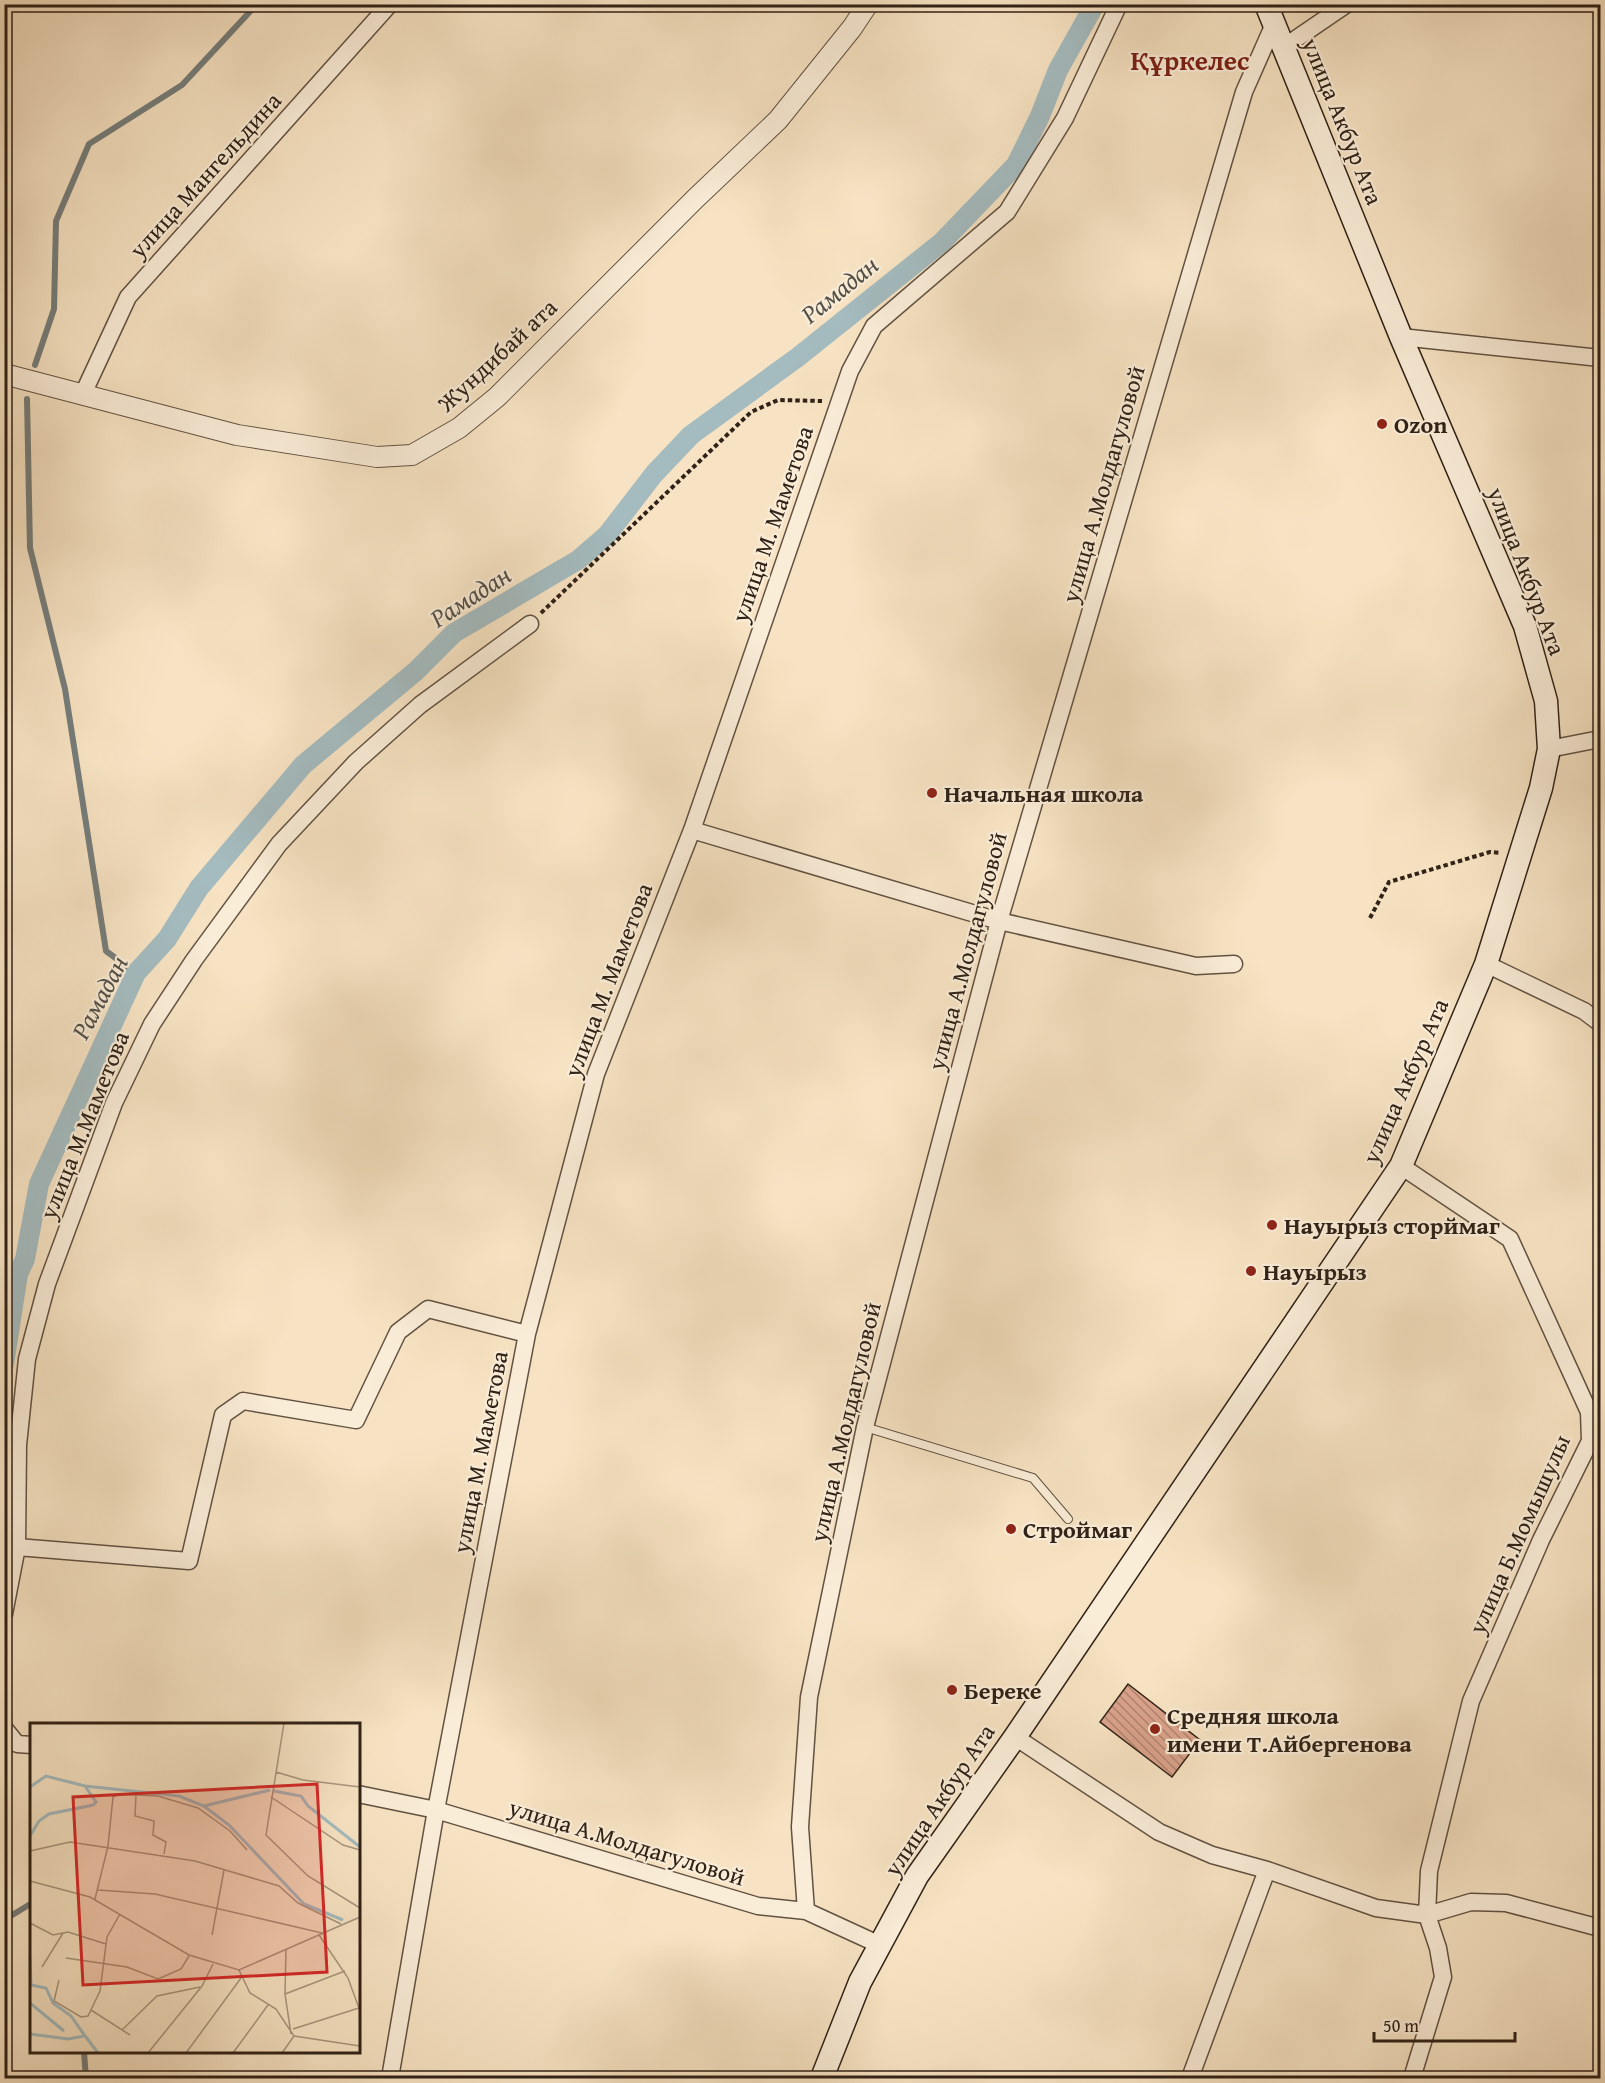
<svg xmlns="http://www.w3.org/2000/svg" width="1605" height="2083" font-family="'Gentium Book Plus',serif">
<defs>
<pattern id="building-back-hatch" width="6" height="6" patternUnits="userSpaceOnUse" patternTransform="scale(1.5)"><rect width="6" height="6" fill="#dba38c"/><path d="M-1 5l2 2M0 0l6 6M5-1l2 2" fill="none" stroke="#b28471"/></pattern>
</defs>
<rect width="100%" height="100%" fill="#f7e3c3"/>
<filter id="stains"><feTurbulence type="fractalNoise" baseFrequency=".00333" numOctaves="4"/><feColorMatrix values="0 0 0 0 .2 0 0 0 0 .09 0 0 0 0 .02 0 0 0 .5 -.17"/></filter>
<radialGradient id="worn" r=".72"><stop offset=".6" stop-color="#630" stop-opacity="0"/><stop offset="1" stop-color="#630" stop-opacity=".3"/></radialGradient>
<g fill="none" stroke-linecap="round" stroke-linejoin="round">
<path stroke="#767e7c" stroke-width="6" d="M35 365 54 309 56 221 89 144 182 85 257 4
M27 399 30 548 65 689 106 951 136 973
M4 1920 32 1903
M84 2052 86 2078"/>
<path stroke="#a4bbbf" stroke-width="20" d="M4 1364 18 1274 25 1259 39 1184 136 973 167 939 199 888 303 765 416 671 454 633 578 560 607 535 654 474 691 435 798 357 942 242 1016 165 1040 116 1058 70 1095 4"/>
</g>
<path fill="url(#building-back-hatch)" stroke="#302217" stroke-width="1.5" d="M1128 1684 1200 1740 1172 1777 1100 1722Z"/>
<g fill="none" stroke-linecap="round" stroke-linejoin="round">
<defs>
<path id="service" d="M865 1427 1033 1478 1068 1519"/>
<path id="minor" d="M1284 47 1347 4
M1401 337 1600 358
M83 394 128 297 390 4
M1549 749 1600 739
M692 830 999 921 1196 966 1234 964
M1486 964 1584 1011 1600 1023
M1401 1166 1510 1239 1589 1412 1590 1441 1541 1540 1471 1701 1429 1871 1427 1915 1438 1948 1443 1977 1412 2078
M17 1547 189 1561 223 1415 243 1401 356 1420 398 1332 428 1309 527 1334
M4 1614 17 1547 18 1445 27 1359 47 1284 114 1103 152 1024 194 960 279 844 356 762 420 705 530 624
M4 1728 17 1744 32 1745
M1015 1737 1159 1832 1212 1855 1267 1870 1376 1908 1427 1915 1471 1902 1506 1903 1600 1928
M358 1794 436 1810 758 1906 806 1911 880 1945
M806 1911 800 1827 809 1697 865 1427 999 921 1244 92 1274 24
M390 2078 436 1810 527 1334 596 1074 692 830 850 371 874 326 1007 212 1065 118 1119 4
M1190 2078 1267 1870"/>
<path id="tertiary" d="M4 374 237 435 377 457 412 455 459 428 497 397 695 199 778 120 852 28 868 4"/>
<path id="secondary" d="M822 2078 860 1982 917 1876 1015 1737 1401 1166 1486 964 1541 788 1549 749 1546 701 1525 626 1401 337 1266 4"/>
</defs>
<use href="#service" stroke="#625242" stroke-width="10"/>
<use href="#minor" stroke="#625242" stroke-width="19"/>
<use href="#tertiary" stroke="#625242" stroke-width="22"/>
<use href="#secondary" stroke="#302217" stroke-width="25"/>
<path stroke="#302217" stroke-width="4" stroke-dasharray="4.5 3" stroke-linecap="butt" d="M541 613 751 412 778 400 822 401
M1370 918 1389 882 1490 852 1501 853"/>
<use href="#service" stroke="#faedd8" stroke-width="8"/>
<use href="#minor" stroke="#faedd8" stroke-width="16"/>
<use href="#tertiary" stroke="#faedd8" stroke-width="20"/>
<use href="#secondary" stroke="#faedd8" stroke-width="22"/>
</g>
<g fill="#8f2418" stroke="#faedd8" stroke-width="2">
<circle cx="1382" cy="424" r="6"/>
<circle cx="932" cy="793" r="6"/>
<circle cx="1272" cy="1225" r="6"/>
<circle cx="1251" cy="1271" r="6"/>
<circle cx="1011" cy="1529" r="6"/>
<circle cx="952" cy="1690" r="6"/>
<circle cx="1155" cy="1729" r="6"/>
</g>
<g text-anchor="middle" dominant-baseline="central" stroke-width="4.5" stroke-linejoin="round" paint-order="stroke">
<g font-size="24" fill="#302217" stroke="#faedd8">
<text transform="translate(1343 121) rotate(68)">улица Акбур Ата</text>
<text transform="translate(205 175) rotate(-48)">улица Мангельдина</text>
<text transform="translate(497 355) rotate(-43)">Жундибай ата</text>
<text transform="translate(1103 484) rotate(-74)">улица А.Молдагуловой</text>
<text transform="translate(772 524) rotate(-71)">улица М. Маметова</text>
<text transform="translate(1527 571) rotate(69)">улица Акбур Ата</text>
<text transform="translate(967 951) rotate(-75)">улица А.Молдагуловой</text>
<text transform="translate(608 980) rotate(-69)">улица М. Маметова</text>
<text transform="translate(1405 1081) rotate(-66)">улица Акбур Ата</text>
<text transform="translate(84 1125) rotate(-68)">улица М.Маметова</text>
<text transform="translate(845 1422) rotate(-77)">улица А.Молдагуловой</text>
<text transform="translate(480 1452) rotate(-79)">улица М. Маметова</text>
<text transform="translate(1519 1534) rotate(-66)">улица Б.Момышулы</text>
<text transform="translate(939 1800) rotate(-56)">улица Акбур Ата</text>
<text transform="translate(627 1842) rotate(17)">улица А.Молдагуловой</text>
</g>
<g font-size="24" font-weight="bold" fill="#302217" stroke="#faedd8" text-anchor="start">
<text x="1394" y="424">Ozon</text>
<text x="944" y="793">Начальная школа</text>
<text x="1284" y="1225">Науырыз сторймаг</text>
<text x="1263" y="1271">Науырыз</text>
<text x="1023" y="1529">Строймаг</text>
<text x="964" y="1690">Береке</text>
<text x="1167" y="1715">Средняя школа<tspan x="1167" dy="28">имени Т.Айбергенова</tspan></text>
</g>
<g font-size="26" font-style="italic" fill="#535049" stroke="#faedd8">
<text transform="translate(839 289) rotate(-39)">Рамадан</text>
<text transform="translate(470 596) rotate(-33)">Рамадан</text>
<text transform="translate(99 997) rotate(-62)">Рамадан</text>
</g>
<g font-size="27" font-weight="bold" fill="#7a1f14" stroke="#faedd8">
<text x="1190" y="60">Құркелес</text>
</g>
</g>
<g transform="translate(30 1723)">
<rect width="330" height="330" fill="#f7e3c3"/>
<path fill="none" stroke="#a4bbbf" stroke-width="3" d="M0 64 16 53 55 63 149 73 174 83 199 102 274 181 313 197M244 68 271 73 278 83 330 124M174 83 240 67M0 113 9 98 19 91 63 82 66 79 55 63M0 235 1 262 16 265 23 280 41 293 55 313 38 316 0 311M0 280 34 308M56 314 68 330"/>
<path fill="none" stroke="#a7967e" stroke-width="1.5" d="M254 0 236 112 278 153 330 185M246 49 273 57 330 64M106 73 105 93 124 98 123 112 136 119 134 131M241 74 313 122 330 127M0 128 40 119 165 138 249 163 268 180 311 201M0 158 60 174 159 232 209 247 330 194M68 167 125 171 292 210M65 176 78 123 83 74 89 71 128 73 168 85 200 108 217 127M0 200 23 212 38 209 76 221M182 212 194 147M289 212 318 255 330 288M256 227 255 271 261 311M36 235 97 244 128 256 151 246 159 233M12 244 33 210M209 247 220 270 246 286 264 313 330 323M29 257 24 278 51 294 58 293 70 268 77 214 90 191M255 271 315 248M61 287 100 312M263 306 329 285M92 307 127 273 170 264M118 330 172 263 183 241M156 330 211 255M203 330 238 282M252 330 264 313"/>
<path fill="#d62828" fill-opacity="0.15" stroke="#d62828" stroke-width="3" d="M287 61 297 249 53 262 43 74Z"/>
<rect width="330" height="330" fill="none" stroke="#302217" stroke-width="3"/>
</g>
<rect width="1605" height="2083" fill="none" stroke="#f7e3c3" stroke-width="24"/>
<rect x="6" y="6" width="1593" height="2071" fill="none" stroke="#302217" stroke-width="3"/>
<rect x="12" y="12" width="1581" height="2059" fill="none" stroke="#302217" stroke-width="1.5"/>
<path d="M1374 2032v9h141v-9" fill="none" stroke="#302217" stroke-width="3"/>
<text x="1383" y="2032" font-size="18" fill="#302217" stroke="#faedd8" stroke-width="4.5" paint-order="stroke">50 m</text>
<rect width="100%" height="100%" filter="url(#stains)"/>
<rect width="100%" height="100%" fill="url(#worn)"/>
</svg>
